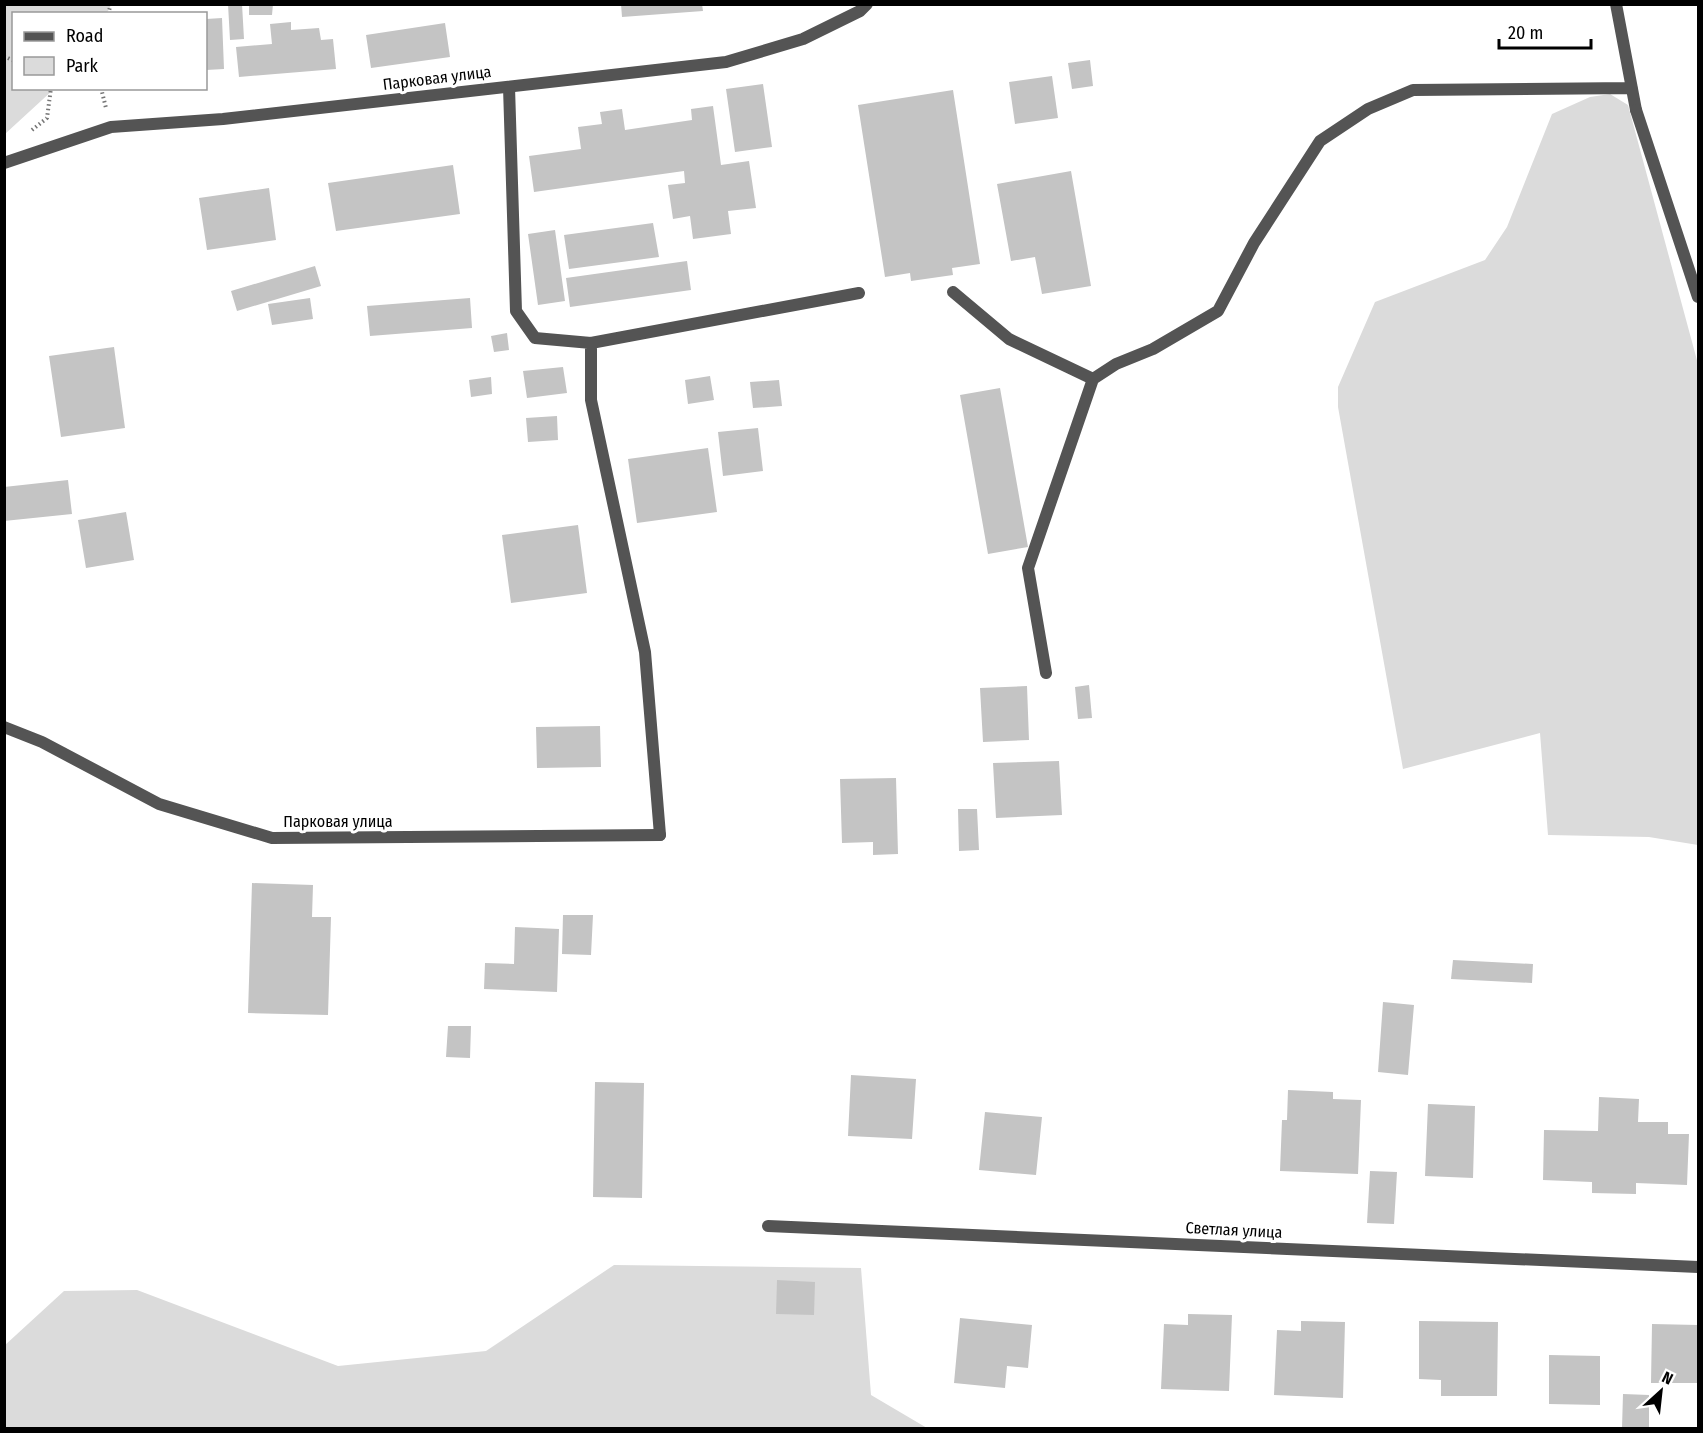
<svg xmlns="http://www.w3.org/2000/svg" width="1703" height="1433" font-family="'Fira Sans Condensed',sans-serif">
<rect width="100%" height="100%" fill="#fff"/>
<path fill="#dbdbdb" d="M5 4 111 5 107 13 14 14V88L54 89 5 134Z
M1610 94 1628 105 1698 364V845L1649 837 1548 835 1540 733 1403 769 1338 407V387L1375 302 1485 260 1507 227 1552 114 1590 97Z
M614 1265 861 1268 871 1395 927 1428H5L4 1346 64 1291 137 1290 338 1366 486 1351Z"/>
<path fill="#c4c4c4" d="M228 4H242L244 39 230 40Z
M249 4H273L272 15H249Z
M621 4H702L703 11 622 17Z
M222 18 224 69 206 70V19Z
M291 22V30L319 28 321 40 333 39 336 69 239 77 236 47 272 44 270 24Z
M445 23 450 57 371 68 366 35Z
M1090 60 1093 86 1072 89 1068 63Z
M1052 76 1058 118 1015 124 1009 82Z
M763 84 772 147 735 152 726 89Z
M953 90 980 264 952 268 953 275 911 281 910 273 885 277 858 105Z
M713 106 721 165 749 161 756 208 728 211 731 234 693 239 690 216 673 219 668 185 685 183 684 171 534 192 529 156 581 149 578 127 602 124 600 112 622 109 625 130 692 120 691 109Z
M453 165 460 214 336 231 328 183Z
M1071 171 1091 286 1042 294 1035 257 1011 261 997 184Z
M269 188 276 240 207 250 199 198Z
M653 223 659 257 569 269 564 235Z
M555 230 565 301 538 305 528 234Z
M687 261 691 290 570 307 566 278Z
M315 266 321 286 237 311 231 291Z
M310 298 313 319 272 325 268 304Z
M470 298 472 328 370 336 367 306Z
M507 333 509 350 494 352 491 336Z
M114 347 125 428 61 437 49 356Z
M563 367 567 393 527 398 523 371Z
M710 376 714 400 688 404 685 380Z
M491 377 492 394 471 397 469 380Z
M779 380 782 406 753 408 750 382Z
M1000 388 1028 547 988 554 960 395Z
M557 416 558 440 528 442 526 418Z
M758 428 763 471 723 476 718 432Z
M708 448 717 512 637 523 628 459Z
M68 480 72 514 4 521V487Z
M126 512 134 560 86 568 78 520Z
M578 525 587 593 511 603 502 535Z
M1089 685 1092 718 1078 719 1075 687Z
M1027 686 1029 740 983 742 980 688Z
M600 726 601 767 537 768 536 727Z
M1059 761 1062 815 996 818 993 763Z
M896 778 898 854 873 855V842L842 843 840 779Z
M958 809H977L979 850 959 851Z
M252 883 313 885 312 917H331L328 1015 248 1013Z
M563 915H593L591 955 562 954Z
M515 927 559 929 557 992 484 989 485 963 514 964Z
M1453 960 1533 964 1532 983 1451 979Z
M1383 1002 1414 1005 1408 1075 1378 1072Z
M448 1026H471L470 1058 446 1057Z
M851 1075 916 1079 912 1139 848 1136Z
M595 1082 644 1083 642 1198 593 1197Z
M1288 1090 1333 1092V1099L1361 1100 1358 1174 1280 1171 1282 1120H1287Z
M1599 1097 1639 1099 1638 1122H1668V1134H1689L1687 1185 1636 1183V1194L1592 1193V1182L1543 1180 1544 1130 1598 1131Z
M1428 1104 1475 1106 1473 1178 1425 1176Z
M985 1112 1042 1117 1036 1175 979 1170Z
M1370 1171 1397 1172 1394 1224 1367 1223Z
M777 1280 815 1282 814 1315 776 1314Z
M1188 1314 1232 1315 1229 1391 1161 1389 1164 1324 1188 1325Z
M960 1318 1032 1325 1028 1368 1007 1366 1005 1388 954 1383Z
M1301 1321 1345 1322 1343 1398 1274 1395 1277 1330 1301 1331Z
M1419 1321 1498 1322 1497 1396H1441V1380L1419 1379Z
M1652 1324 1698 1325V1383H1651Z
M1549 1355 1600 1356V1405L1549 1404Z
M1623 1394 1649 1395V1428H1622Z"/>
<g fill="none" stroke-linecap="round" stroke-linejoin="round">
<path stroke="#767676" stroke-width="4" stroke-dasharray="1.5 3" stroke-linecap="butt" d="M108 14 111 4
M4 56 14 61
M101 88 106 108
M32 130 47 118 51 88"/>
<path stroke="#545454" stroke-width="12" d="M1616 4 1636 110
M509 87 516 311 535 338 591 343 859 293
M953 292 1009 339 1093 379
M591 343V400L645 652 660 835
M1046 673 1028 568 1093 379 1116 364 1153 349 1218 311 1254 243 1320 141 1368 109 1413 90 1632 88"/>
<path stroke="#545454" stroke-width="12" d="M1636 110 1698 297
M4 163 111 127 223 119 726 62 803 39 860 11 867 4
M4 727 42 742 159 804 272 838 660 835
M768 1226 1698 1267"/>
</g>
<g text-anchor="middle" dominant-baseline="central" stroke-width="6" stroke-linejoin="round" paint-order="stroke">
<g font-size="16" fill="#000" stroke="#fff">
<text transform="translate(437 78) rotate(-7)">Парковая улица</text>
<text x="338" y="821">Парковая улица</text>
<text transform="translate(1234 1230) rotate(3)">Светлая улица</text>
</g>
</g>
<rect width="1703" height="1433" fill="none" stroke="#000000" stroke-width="12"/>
<rect x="12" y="12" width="195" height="78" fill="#ffffff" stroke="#999999" stroke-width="1.5"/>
<rect x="24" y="32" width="30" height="9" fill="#545454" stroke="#999999" stroke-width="1.5"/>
<text x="66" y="42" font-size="18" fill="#000000">Road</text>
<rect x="24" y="57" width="30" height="18" fill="#dbdbdb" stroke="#999999" stroke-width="1.5"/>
<text x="66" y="72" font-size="18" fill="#000000">Park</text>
<g transform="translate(1661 1391) rotate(27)" stroke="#ffffff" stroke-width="4.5" paint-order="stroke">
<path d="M0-4.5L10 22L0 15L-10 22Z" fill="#000000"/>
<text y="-9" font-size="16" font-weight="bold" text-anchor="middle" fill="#000000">N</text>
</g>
<path d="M1499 39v9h92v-9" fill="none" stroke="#000000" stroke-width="3"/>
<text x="1508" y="39" font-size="18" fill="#000000" stroke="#ffffff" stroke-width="4.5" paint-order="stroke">20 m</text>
</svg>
